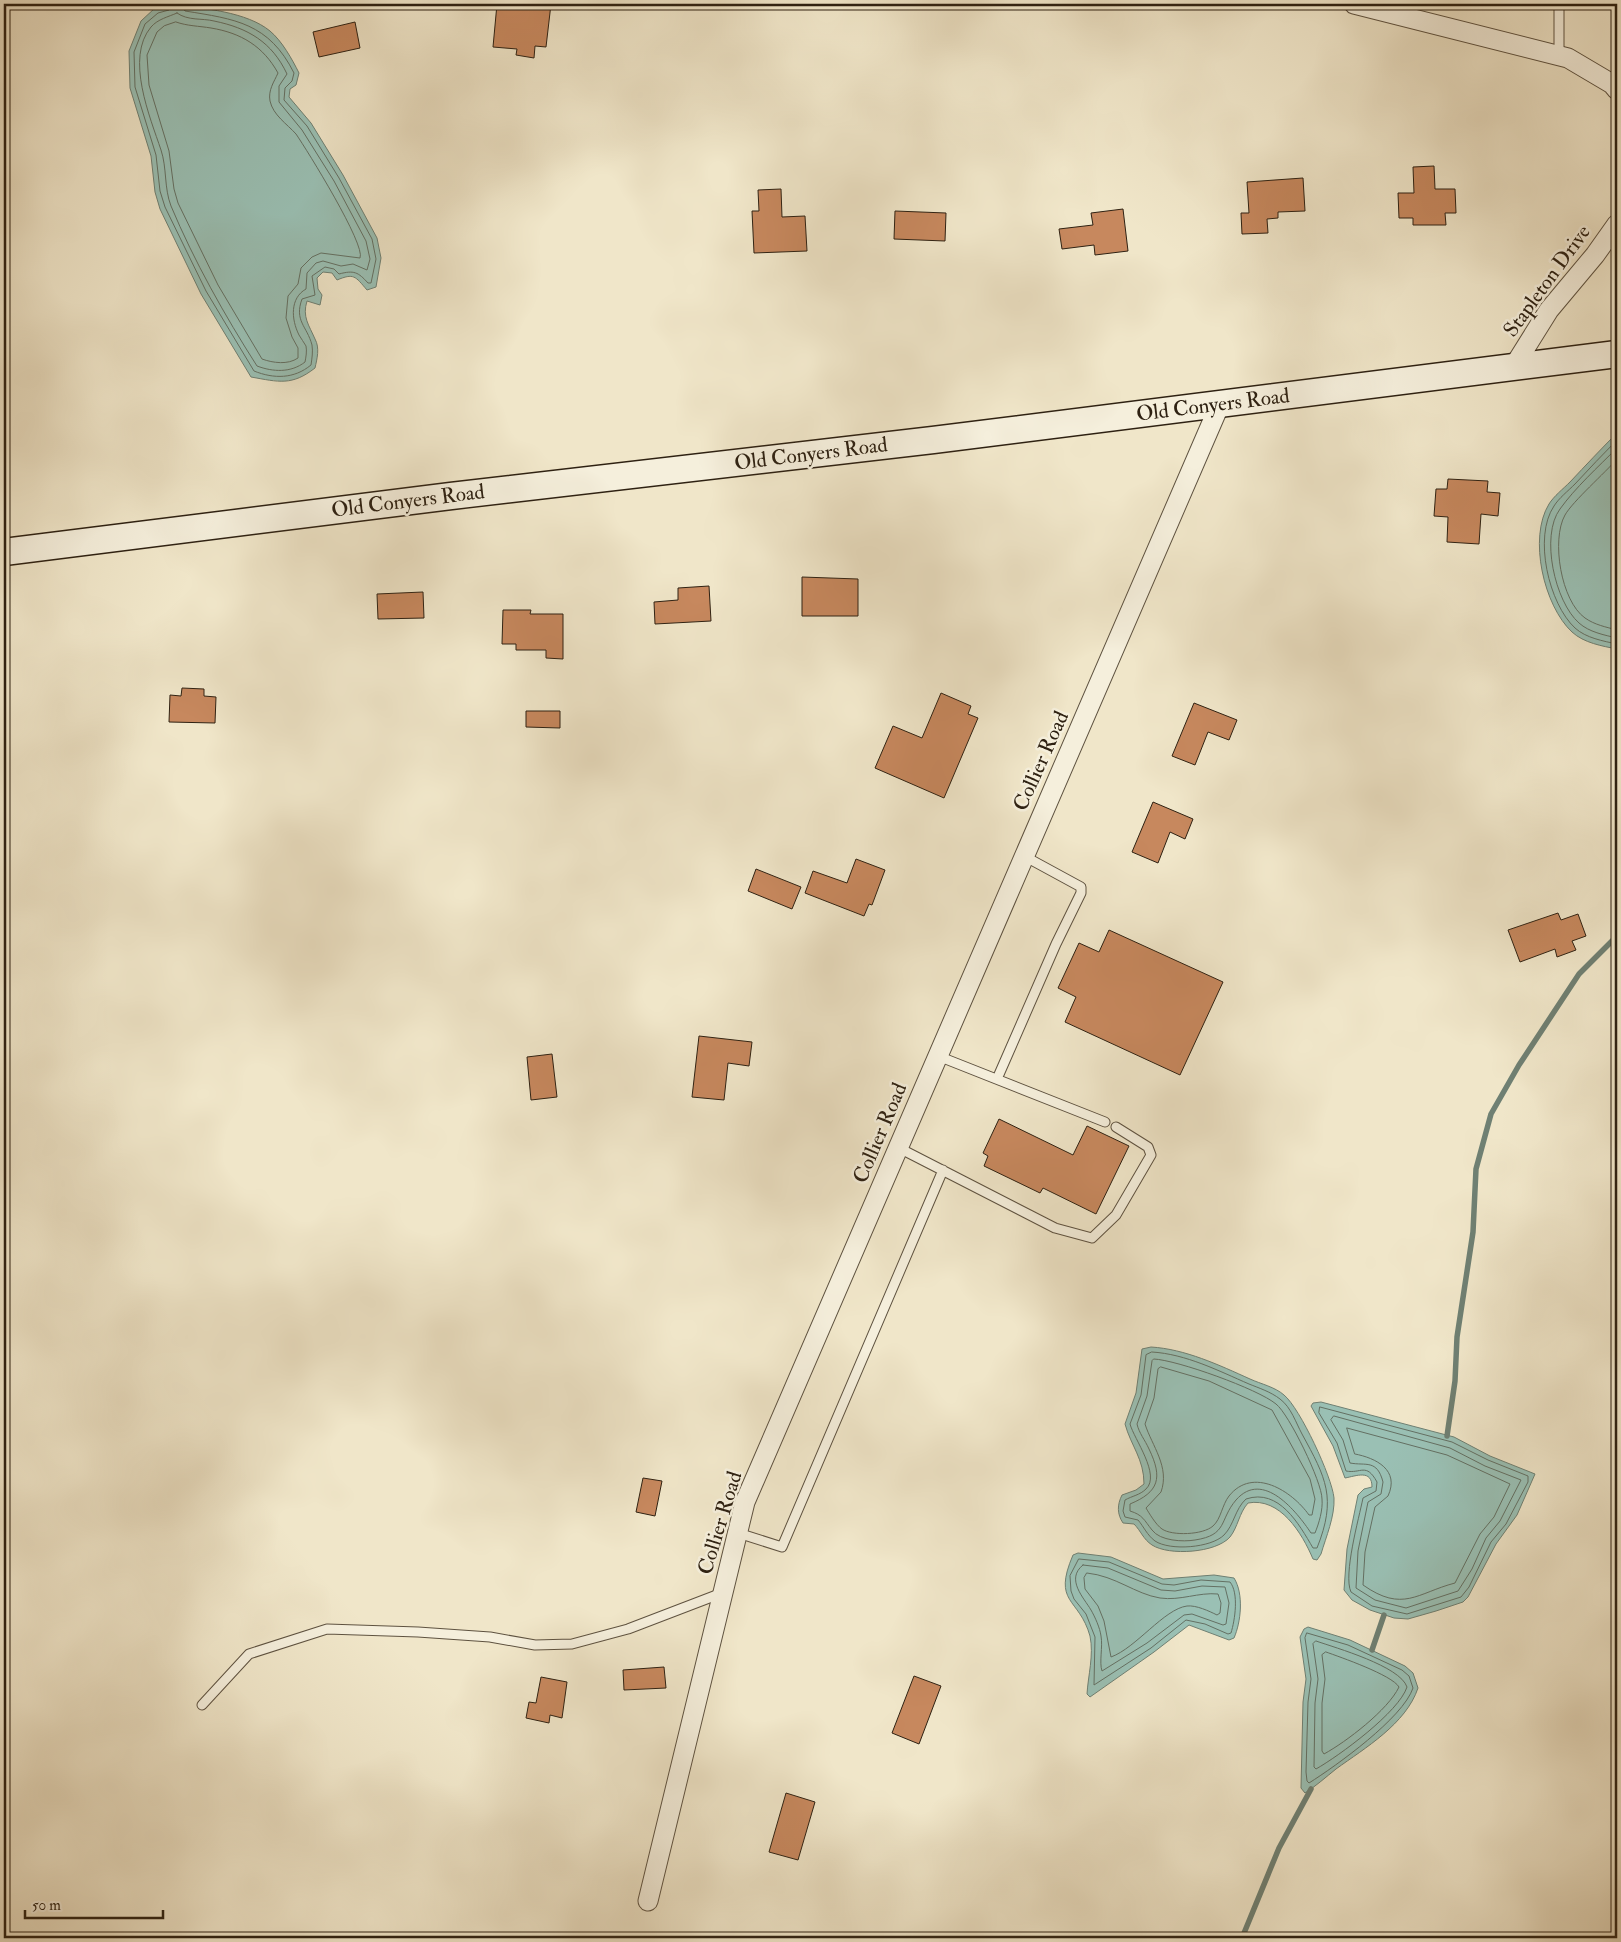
<svg xmlns="http://www.w3.org/2000/svg" width="1621" height="1942" font-family="'IM FELL Double Pica',serif">
<rect width="100%" height="100%" fill="#f0e6c9"/>
<filter id="stains"><feTurbulence type="fractalNoise" baseFrequency=".004" numOctaves="4"/><feColorMatrix values="0 0 0 0 .2 0 0 0 0 .09 0 0 0 0 .02 0 0 0 .5 -.17"/></filter>
<radialGradient id="worn" r=".72"><stop offset=".6" stop-color="#630" stop-opacity="0"/><stop offset="1" stop-color="#630" stop-opacity=".3"/></radialGradient>
<path fill="#9ac0b4" stroke="#6f8073" d="M174 5C203 8 247 12 270 31 282 41 292 59 299 73L296 85 290 89 289 97 311 123 343 175 377 238 381 258 376 287 367 290C355 276 354 273 337 280L332 273 323 272 317 278 318 289 322 295 320 305 307 301C302 317 309 325 315 339 320 348 317 359 315 368 292 386 279 382 251 377L201 294 160 209 155 192 151 156 130 88 129 51 141 21 155 8Z
M1617 433V649C1602 646 1584 643 1572 632 1544 606 1528 538 1549 504 1554 496 1563 489 1570 482 1586 465 1601 449 1617 433Z
M1151 1347C1185 1349 1219 1365 1250 1379 1261 1384 1275 1387 1284 1395 1300 1408 1332 1477 1334 1498 1335 1516 1326 1537 1321 1554L1317 1560 1313 1559C1302 1533 1280 1497 1248 1503 1239 1513 1238 1527 1230 1537 1216 1553 1169 1556 1152 1545 1143 1539 1141 1531 1134 1524L1123 1523C1117 1514 1117 1505 1122 1495L1136 1490 1144 1484C1144 1459 1131 1446 1125 1424L1136 1393 1142 1349Z
M1321 1402 1454 1437 1490 1456 1535 1474 1517 1515 1496 1544 1468 1597 1463 1602 1436 1611 1408 1619 1394 1618 1370 1610 1352 1600 1344 1590 1347 1549 1358 1495 1364 1489 1372 1487C1372 1469 1356 1476 1345 1478L1333 1446 1311 1406 1313 1403Z
M1078 1553 1111 1557 1163 1579 1214 1575 1234 1578C1244 1594 1241 1622 1234 1638L1229 1640 1189 1625 1154 1652 1090 1697 1087 1694C1088 1676 1094 1655 1090 1636 1079 1597 1052 1604 1073 1555Z
M1308 1627 1350 1640 1405 1666 1413 1673 1418 1688C1406 1724 1365 1748 1336 1769 1326 1777 1316 1786 1305 1793L1301 1788 1303 1702 1306 1679 1300 1637 1304 1629Z"/>
<g fill="none" stroke-linecap="round" stroke-linejoin="round">
<path stroke="#647063" stroke-width="1" d="M172 4 169 10 158 13 145 24 134 52 135 87 156 155 160 191 165 207 206 291 254 371C274 379 294 379 311 365 312 358 313 352 312 345 307 326 294 321 302 299L315 295 312 276 325 267 334 269 339 274C354 270 358 272 368 283H371L376 259 372 239 339 178 307 126 284 100 285 88 292 81 294 73C269 23 235 19 185 11L181 4
M177 13C188 21 202 18 214 21 248 28 272 42 287 74L279 86V102L302 130 334 181 366 241 370 259 367 270 353 264 341 266 323 261 316 263 307 273 306 289C290 298 291 319 299 335 301 339 304 342 306 346 307 351 306 357 305 362 291 373 273 372 257 366 225 316 194 261 171 206 164 188 167 168 161 150 150 117 125 58 151 27 158 19 168 17 177 13Z
M176 22C187 26 199 26 211 28 241 33 263 46 278 73 274 82 268 90 270 101 273 115 287 124 296 134 307 150 366 245 360 258L321 253 312 257 301 268 298 284 288 296 286 318 292 337 298 348V358C288 365 273 363 262 359L218 285 178 203 174 189 169 151 149 85 147 55 157 32 164 26Z
M1617 440C1603 454 1589 469 1575 484 1568 491 1559 498 1554 506 1533 537 1549 604 1575 628 1586 638 1603 641 1617 644
M1617 448C1598 467 1575 488 1560 509 1540 536 1555 602 1579 623 1589 632 1604 635 1617 638
M1617 459C1605 473 1573 501 1565 515 1551 540 1561 601 1585 618 1595 625 1606 627 1617 630
M1152 1352C1186 1354 1219 1371 1249 1384 1259 1388 1271 1392 1280 1399 1291 1407 1296 1423 1302 1434 1326 1478 1337 1498 1317 1548H1313C1299 1524 1279 1488 1246 1499 1235 1509 1234 1525 1224 1535 1211 1548 1170 1551 1155 1541 1147 1535 1144 1527 1138 1520L1125 1517 1123 1511 1125 1500C1132 1496 1140 1495 1146 1489 1161 1475 1134 1439 1130 1424L1141 1395 1146 1355Z
M1154 1359C1177 1360 1258 1389 1276 1404 1289 1414 1322 1482 1322 1499 1323 1510 1319 1523 1315 1533H1311C1297 1512 1263 1469 1236 1500 1219 1520 1228 1535 1195 1540 1183 1542 1160 1541 1152 1530 1144 1520 1143 1515 1130 1511V1504C1159 1492 1163 1478 1149 1449 1145 1440 1139 1433 1137 1424L1147 1396 1152 1361Z
M1161 1367 1209 1381 1272 1410 1310 1479 1315 1499 1312 1515H1309C1292 1491 1253 1466 1229 1496 1222 1505 1221 1519 1213 1526 1203 1535 1172 1536 1162 1529 1156 1525 1149 1513 1146 1508L1161 1492C1170 1467 1152 1446 1145 1424L1154 1398 1158 1369Z
M1320 1407 1452 1442 1488 1460 1528 1476V1482L1506 1524 1491 1542 1469 1587 1461 1597 1407 1614 1372 1606 1351 1592C1343 1575 1359 1518 1363 1498L1376 1491 1377 1482C1366 1462 1361 1474 1346 1471L1337 1443 1319 1413Z
M1334 1416 1450 1448 1485 1466 1521 1480 1500 1521 1486 1538 1472 1569 1458 1591 1406 1608 1375 1600 1356 1588 1358 1551 1368 1502 1381 1494 1383 1482C1377 1459 1366 1466 1350 1463L1343 1440 1331 1420Z
M1347 1428 1447 1455 1510 1484 1494 1517 1480 1534 1455 1583C1417 1593 1403 1613 1363 1585L1365 1552 1375 1507 1388 1496C1400 1470 1376 1458 1355 1454Z
M1079 1559 1109 1562 1162 1584 1174 1585 1201 1580 1230 1582C1239 1593 1235 1620 1231 1633L1228 1634 1205 1624 1186 1620 1151 1648 1094 1685 1095 1637 1086 1614 1074 1599 1071 1591 1070 1576Z
M1083 1565 1108 1568 1161 1590 1175 1591 1202 1586 1225 1587 1229 1603 1226 1624 1223 1625 1192 1614 1184 1615 1147 1643 1102 1671C1099 1662 1103 1647 1101 1636 1100 1628 1095 1617 1091 1610 1084 1598 1065 1579 1083 1565Z
M1087 1573C1116 1576 1135 1594 1160 1598 1180 1601 1199 1592 1218 1594L1221 1603 1220 1613 1217 1615C1209 1611 1196 1605 1187 1606 1164 1609 1136 1648 1111 1657L1104 1621 1098 1606 1085 1589 1084 1578Z
M1307 1633 1348 1645 1402 1670 1409 1676 1413 1688C1403 1718 1336 1766 1309 1783L1307 1781 1306 1772 1308 1702 1311 1679 1305 1638Z
M1316 1641C1336 1648 1400 1666 1407 1687 1399 1712 1339 1756 1316 1769L1314 1767 1315 1703 1318 1679 1313 1644Z
M1326 1652C1340 1657 1392 1675 1399 1687 1388 1710 1346 1742 1324 1754L1322 1751V1703L1325 1679 1322 1655Z"/>
<path stroke="#6f8073" stroke-width="5.5" d="M1447 1436 1455 1381 1457 1337 1473 1232 1476 1169 1491 1114 1519 1065 1579 974 1617 936
M1372 1650 1384 1615
M1242 1938 1279 1848 1311 1789"/>
</g>
<path fill="#c7885e" stroke="#2e2112" d="M497 4H551L546 47 535 46 534 58 516 55 517 49 493 47Z
M355 22 360 48 319 57 313 32Z
M1434 166 1435 189H1455L1456 213H1445L1446 225H1413V218H1399L1398 193H1414L1413 167Z
M1303 178 1305 211 1278 212V218L1267 219 1268 233 1242 234 1241 213H1249L1247 182Z
M781 189 782 217 805 216 807 251 754 253 752 211H759L758 190Z
M1123 209 1128 251 1095 255 1094 245 1062 249 1059 229 1093 225 1091 213Z
M895 211 946 213 945 241 894 239Z
M1448 479 1488 481 1487 492 1500 493 1498 516 1481 514 1479 544 1447 542 1448 517 1434 516 1436 489H1447Z
M802 577 858 579V616H802Z
M709 586 711 621 655 624 654 602 678 600V588Z
M423 592 424 618 378 619 377 594Z
M503 610H531L530 614H563V659L546 658V650H516V644H502Z
M182 688 204 689V696L216 697 215 723 169 722 170 695 181 696Z
M941 693 971 706 968 714 978 718 944 798 875 768 893 726 922 738Z
M1194 703 1237 720 1229 740 1208 732 1195 765 1172 756Z
M526 711H560V728L526 727Z
M1153 802 1193 819 1185 839 1170 832 1158 863 1132 852Z
M856 859 885 870 872 905 869 904 864 916 805 893 813 871 847 883Z
M756 869 801 887 792 909 748 891Z
M1558 913 1561 920 1578 914 1586 936 1572 941 1576 950 1557 957 1555 949 1520 962 1508 930Z
M1109 930 1223 982 1180 1075 1065 1022 1076 997 1058 988 1079 943 1099 952Z
M699 1036 752 1042 749 1066 728 1063 724 1100 692 1097Z
M552 1054 557 1097 531 1100 527 1057Z
M999 1119 1073 1155 1087 1126 1129 1146 1096 1214 1043 1188 1040 1193 984 1166 988 1156 983 1153Z
M643 1478 662 1481 655 1516 636 1512Z
M664 1667 666 1688 624 1690 623 1670Z
M914 1676 941 1686 919 1744 892 1733Z
M541 1677 567 1682 562 1718 550 1715 549 1723 526 1718 529 1702 536 1703Z
M786 1793 815 1802 798 1860 769 1852Z"/>
<g fill="none" stroke-linecap="round" stroke-linejoin="round">
<defs>
<path id="lane" d="M1559 56V4
M938 1056 1105 1122
M997 1079 1056 944 1081 893V887L1024 856
M899 1148 1055 1228 1092 1238 1116 1215 1151 1155 1148 1147 1116 1127
M738 1533 782 1547 943 1170
M202 1705 249 1654 327 1629 418 1632 490 1637 535 1645 572 1644 628 1629 722 1593"/>
<path id="street" d="M1354 4 1568 58 1612 84 1617 90
M1514 366 1549 310 1595 255 1617 224
M648 1901 745 1502 1220 404"/>
<path id="secondary" d="M4 552 451 496 933 440 1617 354"/>
</defs>
<use href="#lane" stroke="#5e5240" stroke-width="11"/>
<use href="#street" stroke="#5e5240" stroke-width="21"/>
<use href="#secondary" stroke="#2e2112" stroke-width="29"/>
<use href="#lane" stroke="#f5efdc" stroke-width="9"/>
<use href="#street" stroke="#f5efdc" stroke-width="19"/>
<use href="#secondary" stroke="#f5efdc" stroke-width="26"/>
</g>
<g text-anchor="middle" dominant-baseline="central" stroke-width="5" stroke-linejoin="round" paint-order="stroke">
<g font-size="21" fill="#2e2112" stroke="#f5efdc">
<text transform="translate(1547 281) rotate(-54)">Stapleton Drive</text>
<text transform="translate(1213 405) rotate(-7)">Old Conyers Road</text>
<text transform="translate(811 454) rotate(-7)">Old Conyers Road</text>
<text transform="translate(408 501) rotate(-7)">Old Conyers Road</text>
<text transform="translate(1041 761) rotate(-66)">Collier Road</text>
<text transform="translate(880 1133) rotate(-67)">Collier Road</text>
<text transform="translate(720 1523) rotate(-73)">Collier Road</text>
</g>
</g>
<rect width="1621" height="1942" fill="none" stroke="#f0e6c9" stroke-width="20"/>
<rect x="5" y="5" width="1611" height="1932" fill="none" stroke="#2e2112" stroke-width="2.5"/>
<rect x="10" y="10" width="1601" height="1922" fill="none" stroke="#2e2112"/>
<path d="M25 1910v8h138v-8" fill="none" stroke="#2e2112" stroke-width="2.5"/>
<text x="32" y="1910" font-size="15" fill="#2e2112" stroke="#f5efdc" stroke-width="4" paint-order="stroke">50 m</text>
<rect width="100%" height="100%" filter="url(#stains)"/>
<rect width="100%" height="100%" fill="url(#worn)"/>
</svg>
